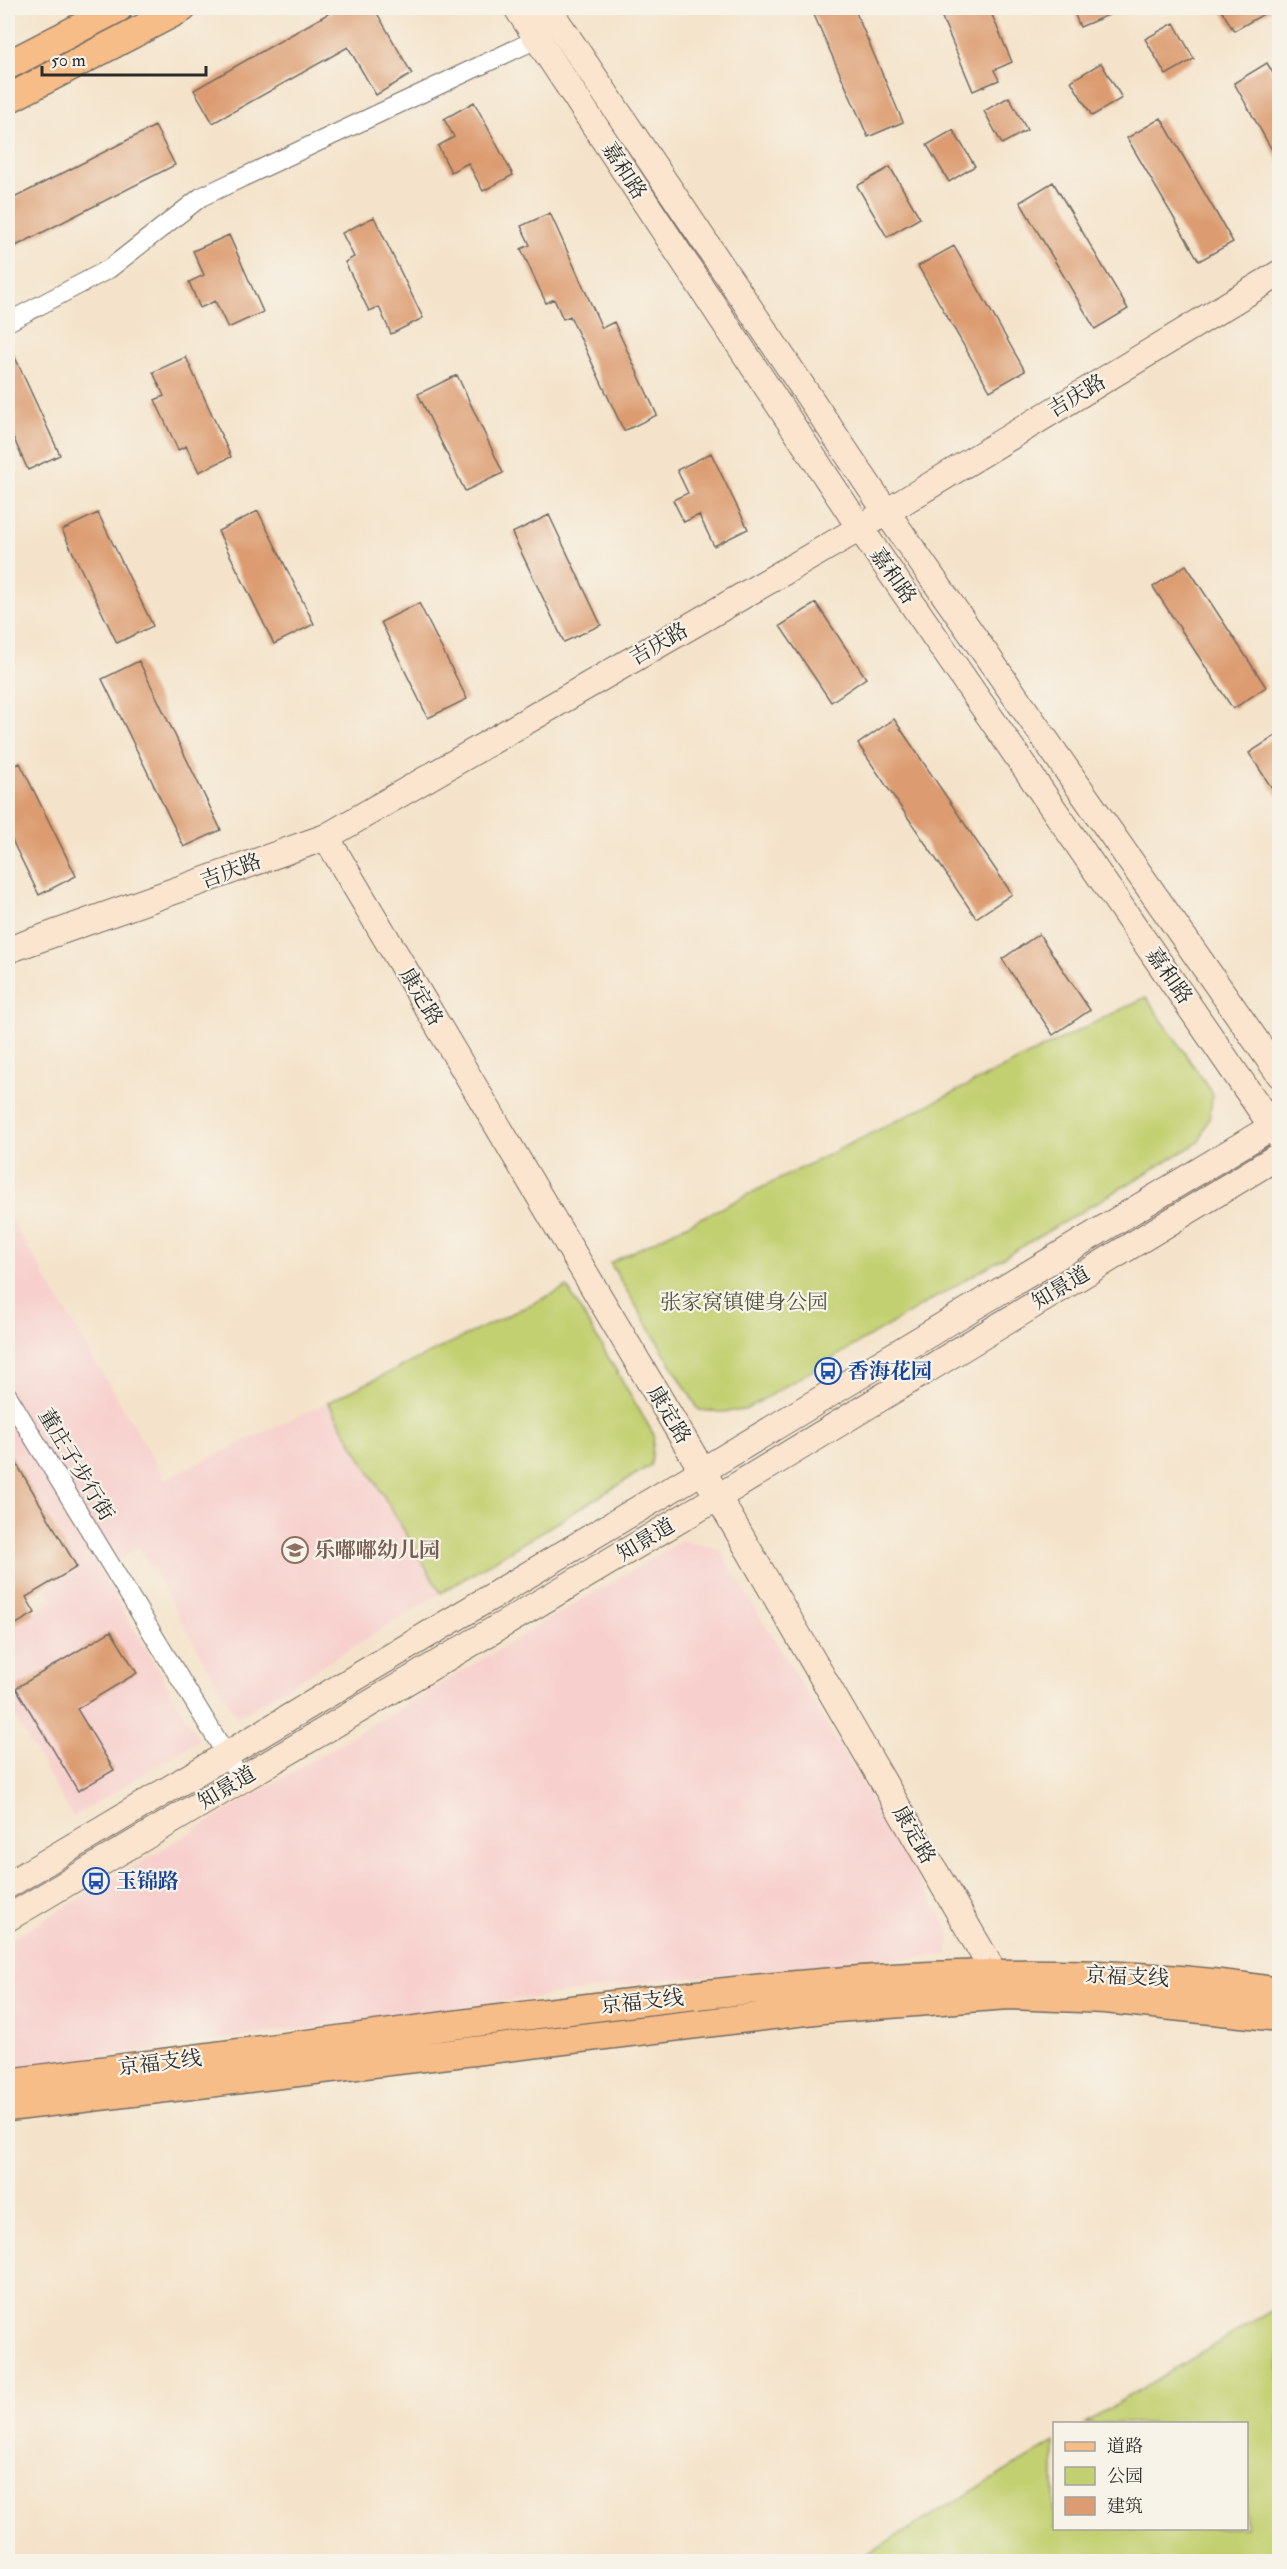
<svg xmlns="http://www.w3.org/2000/svg" width="1287" height="2569" font-family="'IM FELL Double Pica','Noto Serif SC',serif">
<rect width="100%" height="100%" fill="#f7f3e8"/>
<filter id="ink" filterUnits="userSpaceOnUse"><feTurbulence type="fractalNoise" baseFrequency=".0167" numOctaves="2"/><feDisplacementMap in="SourceGraphic" scale="12" xChannelSelector="R" yChannelSelector="G"/><feConvolveMatrix kernelMatrix="1 2 1 2 8 2 1 2 1" color-interpolation-filters="sRGB"/></filter>
<filter id="wash" filterUnits="userSpaceOnUse"><feTurbulence type="fractalNoise" baseFrequency=".008" numOctaves="4" result="noise"/><feDisplacementMap in="SourceGraphic" scale="24" xChannelSelector="R" yChannelSelector="G"/><feGaussianBlur stdDeviation="1.35" result="paint"/><feColorMatrix in="noise" values="0 0 0 0 0 0 0 0 0 0 0 0 0 0 0 0 0 1.4 0 .05"/><feComposite in="paint" operator="in"/></filter>
<g filter="url(#wash)">
<rect width="100%" height="100%" fill="#f4e3ca"/>
<path fill="#f7d0cd" d="M8 1214 165 1479 328 1402 441 1593 237 1718 139 1546 100 1571 199 1740 73 1817 8 1705V1629L54 1600 8 1523Z
M683 1540 720 1550 950 1930 948 1955 671 1979 8 2069V1941Z"/>
<path fill="#c3d071" stroke="#777e4e" stroke-width="1.5" d="M1146 997 1213 1094 1209 1118 1199 1142 745 1410 722 1412 699 1410 610 1263Z
M567 1287 654 1435 651 1465 441 1593 328 1402Z
M1279 2306V2561H856L1054 2442V2528H1246V2424L1085 2423Z"/>
<g id="blocks">
<path fill="#dc9b70" d="M338 8H374L412 74 376 95 348 47 213 123 194 90Z
M811 8H854L903 122 868 137Z
M938 8H989L1012 62 994 70 999 80 973 91Z
M1072 8H1125L1080 27Z
M1220 8H1274L1234 31Z
M1174 23 1194 59 1166 75 1145 39Z
M1101 63 1122 98 1092 116 1071 81Z
M1267 63 1280 85V164L1234 83Z
M1009 97 1027 130 1002 144 984 111Z
M474 102 513 175 483 191 468 163 451 172 438 146 454 137 444 119Z
M1161 118 1233 242 1199 261 1127 138Z
M155 126 175 165 8 250V201Z
M953 130 975 166 949 182 927 145Z
M890 167 920 218 887 237 857 186Z
M1053 182 1128 309 1095 329 1020 202Z
M550 213 602 328 614 322 657 415 624 431 570 316 563 319 554 299 546 303 521 249 530 245 521 226Z
M374 217 423 318 391 334 379 307 369 311 345 262 354 257 342 233Z
M229 235 263 312 228 328 215 301 200 308 189 282 204 275 193 251Z
M954 246 1025 371 990 391 918 266Z
M8 342 60 455 28 470 8 426Z
M186 357 231 457 199 472 186 446 178 450 155 400 164 396 153 372Z
M457 375 503 473 465 491 418 394Z
M711 453 748 529 714 546 699 515 684 522 673 500 688 493 677 470Z
M258 511 314 624 274 644 218 531Z
M98 513 153 626 117 643 62 530Z
M549 515 601 625 564 642 512 533Z
M1186 565 1266 687 1233 709 1153 587Z
M419 603 467 699 428 718 381 622Z
M816 603 866 678 831 702 780 626Z
M139 661 221 830 184 847 102 679Z
M894 719 1012 894 976 918 858 744Z
M1280 733V801L1249 753Z
M20 763 76 876 39 895 8 832V769Z
M1039 934 1090 1010 1053 1035 1002 959Z
M8 1449 77 1567 26 1597 35 1613 8 1629Z
M111 1631 137 1673 77 1709 114 1770 78 1791 16 1688Z"/>
</g>
</g>
<g filter="url(#ink)">
<use href="#blocks" fill-opacity="0" stroke="#716b63" stroke-width="1.5"/>
<g fill="none" stroke-linecap="round" stroke-linejoin="round">
<defs>
<path id="street" d="M8 322 109 269 201 197 537 39
M8 1396 241 1779"/>
<path id="secondary" d="M517 8 860 528 1280 1138
M548 8 885 510 1280 1075
M326 837 718 1497 1004 1990
M8 950 326 837 860 528 1280 273
M8 1885 702 1471 1280 1122
M8 1918 718 1497 1280 1155"/>
<path id="primary" d="M8 65 118 8
M8 99 182 8
M8 2083C182 2060 356 2038 530 2015 778 1984 1032 1953 1280 1992
M8 2107 823 2009 1008 1995 1105 1999 1280 2017"/>
</defs>
<use href="#street" stroke="#716b63" stroke-width="20"/>
<use href="#secondary" stroke="#716b63" stroke-width="28"/>
<use href="#primary" stroke="#716b63" stroke-width="31"/>
<use href="#street" stroke="#fff" stroke-width="18"/>
<use href="#secondary" stroke="#fce5cf" stroke-width="26"/>
<use href="#primary" stroke="#f7bd88" stroke-width="28"/>
</g>
</g>
<defs>
<symbol id="bus-ring" viewBox="-11 -11 22 22"><circle r="9.5" fill="#f7f3e8" stroke="#1a4fb4" stroke-width="1.5"/><path d="M-5-6H5V4H4V6H2V4H-2V6H-4V4H-5ZM-3.5-4V0h7V-4ZM-3.5 1.2v1.5H-2V1.2ZM2 1.2v1.5H3.5V1.2Z" fill="#1a4fb4"/></symbol>
<symbol id="school-ring" viewBox="-11 -11 22 22"><circle r="9.5" fill="#f7f3e8" stroke="#8d6e63" stroke-width="1.5"/><path d="M0-5L7-2L0 1L-7-2ZM-4 1L0 2.5L4 1V4Q0 6-4 4Z" fill="#8d6e63"/></symbol>
</defs>
<g fill-rule="evenodd">
<use href="#bus-ring" x="813" y="1356" width="30" height="30"/>
<use href="#school-ring" x="280" y="1535" width="30" height="30"/>
<use href="#bus-ring" x="81" y="1866" width="30" height="30"/>
</g>
<g text-anchor="middle" dominant-baseline="central" stroke-width="4.5" stroke-linejoin="round" paint-order="stroke">
<g font-size="21" fill="#2b2b2b" stroke="#f7f3e8">
<text transform="translate(624 171) rotate(57)">嘉和路</text>
<text transform="translate(1077 396) rotate(-31)">吉庆路</text>
<text transform="translate(893 576) rotate(55)">嘉和路</text>
<text transform="translate(659 644) rotate(-30)">吉庆路</text>
<text transform="translate(231 871) rotate(-20)">吉庆路</text>
<text transform="translate(1169 976) rotate(55)">嘉和路</text>
<text transform="translate(421 997) rotate(59)">康定路</text>
<text transform="translate(1061 1288) rotate(-31)">知景道</text>
<text transform="translate(669 1415) rotate(59)">康定路</text>
<text transform="translate(76 1465) rotate(59)">董庄子步行街</text>
<text transform="translate(646 1540) rotate(-31)">知景道</text>
<text transform="translate(227 1788) rotate(-31)">知景道</text>
<text transform="translate(914 1835) rotate(60)">康定路</text>
<text transform="translate(1127 1977) rotate(3)">京福支线</text>
<text transform="translate(642 2002) rotate(-6)">京福支线</text>
<text transform="translate(160 2063) rotate(-7)">京福支线</text>
</g>
<g font-size="21" fill="#51543c" stroke="#f7f3e8">
<text x="744" y="1302">张家窝镇健身公园</text>
</g>
<g font-size="21" font-weight="bold" fill="#164399" stroke="#f7f3e8" text-anchor="start">
<text x="848" y="1371">香海花园</text>
<text x="116" y="1881">玉锦路</text>
</g>
<g font-size="21" font-weight="bold" fill="#785e54" stroke="#f7f3e8" text-anchor="start">
<text x="314" y="1550">乐嘟嘟幼儿园</text>
</g>
</g>
<rect width="1287" height="2569" fill="none" stroke="#f7f3e8" stroke-width="30"/>
<rect x="1053" y="2422" width="195" height="108" fill="#f7f3e8" stroke="#a5a39c" stroke-width="1.5"/>
<rect x="1065" y="2442" width="30" height="9" fill="#f7bd88" stroke="#a5a39c" stroke-width="1.5"/>
<text x="1107" y="2452" font-size="18" fill="#2b2b2b">道路</text>
<rect x="1065" y="2467" width="30" height="18" fill="#c3d071" stroke="#a5a39c" stroke-width="1.5"/>
<text x="1107" y="2482" font-size="18" fill="#2b2b2b">公园</text>
<rect x="1065" y="2497" width="30" height="18" fill="#dc9b70" stroke="#a5a39c" stroke-width="1.5"/>
<text x="1107" y="2512" font-size="18" fill="#2b2b2b">建筑</text>
<path d="M42 66v9h164v-9" fill="none" stroke="#2b2b2b" stroke-width="3"/>
<text x="51" y="66" font-size="18" fill="#2b2b2b" stroke="#f7f3e8" stroke-width="4.5" paint-order="stroke">50 m</text>
</svg>
